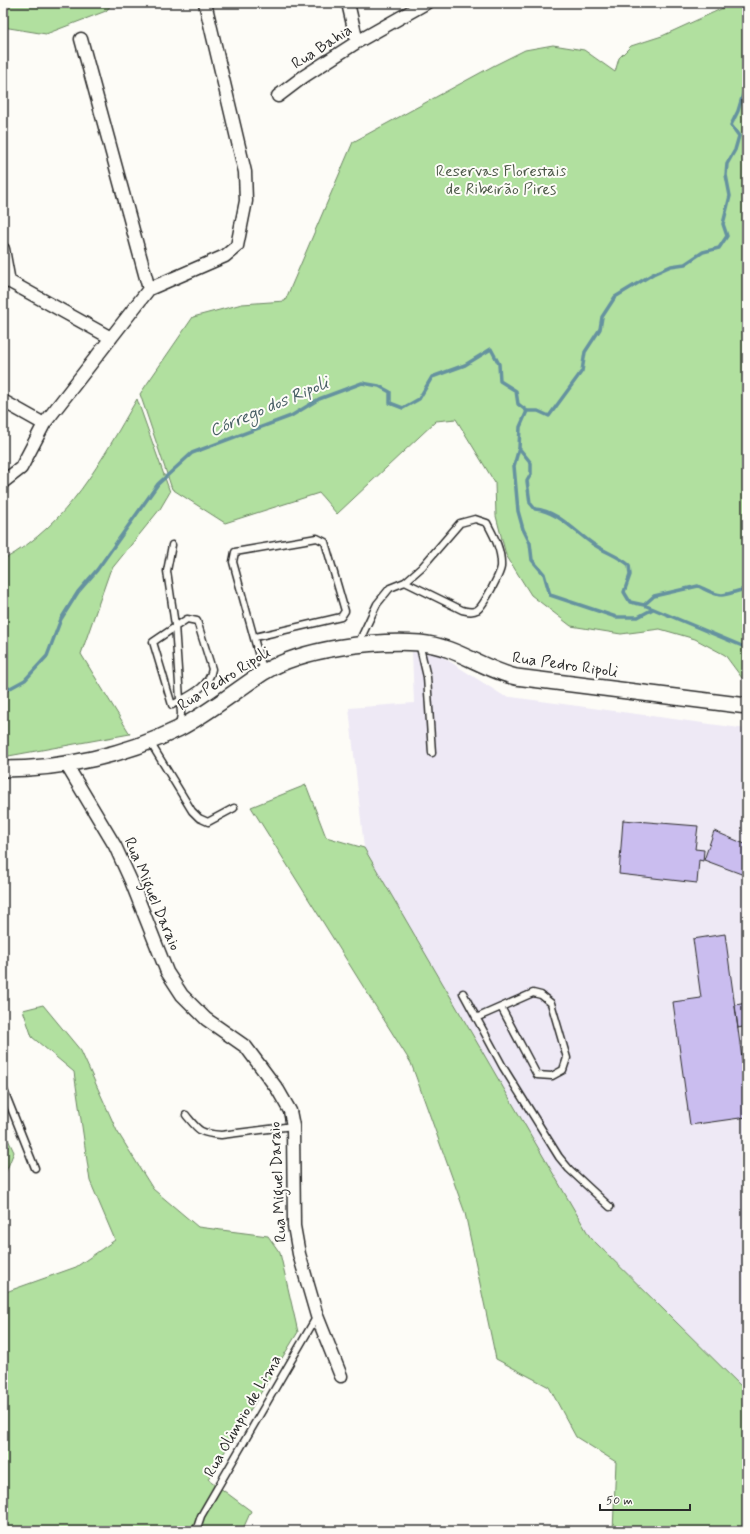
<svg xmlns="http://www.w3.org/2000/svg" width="750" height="1534" font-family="Mynerve,sans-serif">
<rect width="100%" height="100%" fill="#fdfcf7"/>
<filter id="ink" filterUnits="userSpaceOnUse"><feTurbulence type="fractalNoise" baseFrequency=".025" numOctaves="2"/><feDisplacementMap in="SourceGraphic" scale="8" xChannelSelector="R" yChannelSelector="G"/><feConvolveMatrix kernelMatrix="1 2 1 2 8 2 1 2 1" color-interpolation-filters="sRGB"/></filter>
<g filter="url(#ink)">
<path fill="#eee9f5" d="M412 652 438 654 504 696 747 729V1392L590 1237 364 848 349 708 414 703Z"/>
<path fill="#b1e09f" stroke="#6e8665" d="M3 3H113L106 11 46 34 3 27Z
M734 3H747V679L742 678 725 655 695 639 660 629 621 634 571 626 531 595 506 555 496 516 495 483 456 419 436 421 337 514 319 493 225 523 172 489 140 394 193 317 242 304 285 301 353 142 493 66 525 50 553 45 584 50 615 72 619 58 631 46 662 36Z
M137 399 170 492 160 509 110 571 81 654 130 734 3 757V560C70 523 100 462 137 399Z
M306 785 326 837 364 848 590 1237 747 1392V1531H613L616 1462 576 1437 549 1387 496 1359 465 1213 411 1063 251 807Z
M43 1005 81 1051 117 1131 153 1189 198 1227 268 1236 280 1253 298 1332 208 1479 251 1511 242 1531H3V1293L76 1267 115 1240 90 1181 74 1072 32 1037 23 1010Z
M3 1129 14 1152 3 1179Z"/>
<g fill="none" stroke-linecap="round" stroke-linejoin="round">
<path stroke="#65929f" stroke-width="3.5" d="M527 411H538L549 416 582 371 585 352 600 329 602 317 615 297 653 274 671 266 685 264 703 252 719 248 727 236 723 224 730 196 726 175 727 164 735 150 739 136 731 125 738 111 747 81
M519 448 514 466 518 511 523 529 530 543 532 560 544 574 550 595 616 617H638L653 609
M644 605 654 596 698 586C705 589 714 595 722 595 727 595 739 590 747 589
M3 692 25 680 47 656 61 619 78 592 97 570 158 484 192 453 291 416 319 399 362 383 379 386 390 392V403L403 408 419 399 432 377 465 365 491 349 499 364 500 381 516 391 518 404 527 411 520 427 519 448 531 463V474L527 481 530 503 535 509C558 511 575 532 593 544 605 552 618 556 629 565L630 575 624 592 630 602 644 605 747 648"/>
</g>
<path fill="#cabdef" stroke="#2b2b2b" d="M623 820 698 826 695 849 704 850 703 861 699 860 697 883 619 874Z
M714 831 747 845V868L744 875 704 860Z
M744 930H747V954Z
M725 934 747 1095V1117L690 1125 673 1002 701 998 693 939Z
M747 1003V1026L738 1028 735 1005Z"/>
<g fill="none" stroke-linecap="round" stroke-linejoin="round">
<defs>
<path id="service" d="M172 545 167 571 175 625 181 714 179 727
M187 619 197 621 212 669C209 688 188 696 172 705L153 642Z
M255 637 341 617 345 611 325 542 317 538 235 552 233 562 260 660 265 671
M419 643 427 677 432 753
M358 644 377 604 390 588 405 582 422 567 460 523 475 519 487 523C494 536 502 550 501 567 500 574 483 607 477 610 472 613 467 611 462 610L405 582
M150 742 192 811 199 818 208 822 234 808
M463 993 503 1067 559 1157 569 1169 610 1207
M476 1018 533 993 541 995 551 1003 567 1058 563 1070 552 1076 537 1075 501 1007
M3 1088 35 1168
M186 1115C199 1131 199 1133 221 1135L293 1126
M196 1531 201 1516 317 1316"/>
<path id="minor" d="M348 3 357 42
M81 39 149 289
M278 96 303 77 357 42 426 3
M3 249 9 282
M3 278 111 338
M3 401 44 424
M3 482 21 468 44 424 149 289 225 256 237 246 246 201 245 172 205 3
M66 764 115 846 131 881 167 972 182 995 206 1019 246 1047 278 1090 290 1111 293 1126 294 1226 299 1254 317 1316 341 1376"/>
<path id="tertiary" d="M3 769C62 769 126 755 178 729 209 713 235 691 264 672 303 648 375 640 420 643 456 646 482 669 516 677L747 706"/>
</defs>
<use href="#service" stroke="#2b2b2b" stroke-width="9"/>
<use href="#minor" stroke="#2b2b2b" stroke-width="15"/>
<use href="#tertiary" stroke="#2b2b2b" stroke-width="18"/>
<use href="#service" stroke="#fdfcf7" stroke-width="6"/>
<use href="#minor" stroke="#fdfcf7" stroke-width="12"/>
<use href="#tertiary" stroke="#fdfcf7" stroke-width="15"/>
</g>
</g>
<g text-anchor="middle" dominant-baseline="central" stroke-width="4" stroke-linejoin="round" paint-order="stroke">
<g font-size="16" fill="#2b2b2b" stroke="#fdfcf7">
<text transform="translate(322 47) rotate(-33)">Rua Bahia</text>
<text transform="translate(565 665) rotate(8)">Rua Pedro Ripoli</text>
<text transform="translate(224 679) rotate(-32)">Rua Pedro Ripoli</text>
<text transform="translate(152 894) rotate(67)">Rua Miguel Daraio</text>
<text transform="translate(278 1182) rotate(-93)">Rua Miguel Daraio</text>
<text transform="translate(243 1416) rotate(-60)">Rua Olimpio de Lima</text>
</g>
<g font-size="16" fill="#4c5848" stroke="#fdfcf7">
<text x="501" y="171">Reservas Florestais<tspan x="501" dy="18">de Ribeirão Pires</tspan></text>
</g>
<g font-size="17" font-style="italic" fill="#485e65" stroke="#fdfcf7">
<text transform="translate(269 407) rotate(-23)">Córrego dos Ripoli</text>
</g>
</g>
<rect width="750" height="1534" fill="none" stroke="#fdfcf7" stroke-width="16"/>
<rect x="8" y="8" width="734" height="1518" fill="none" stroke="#2b2b2b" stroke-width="1.5" filter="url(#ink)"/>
<path d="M600 1504v6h90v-6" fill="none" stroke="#2b2b2b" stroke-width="2"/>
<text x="606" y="1504" font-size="12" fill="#2b2b2b" stroke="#fdfcf7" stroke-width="3" paint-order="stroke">50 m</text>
</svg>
